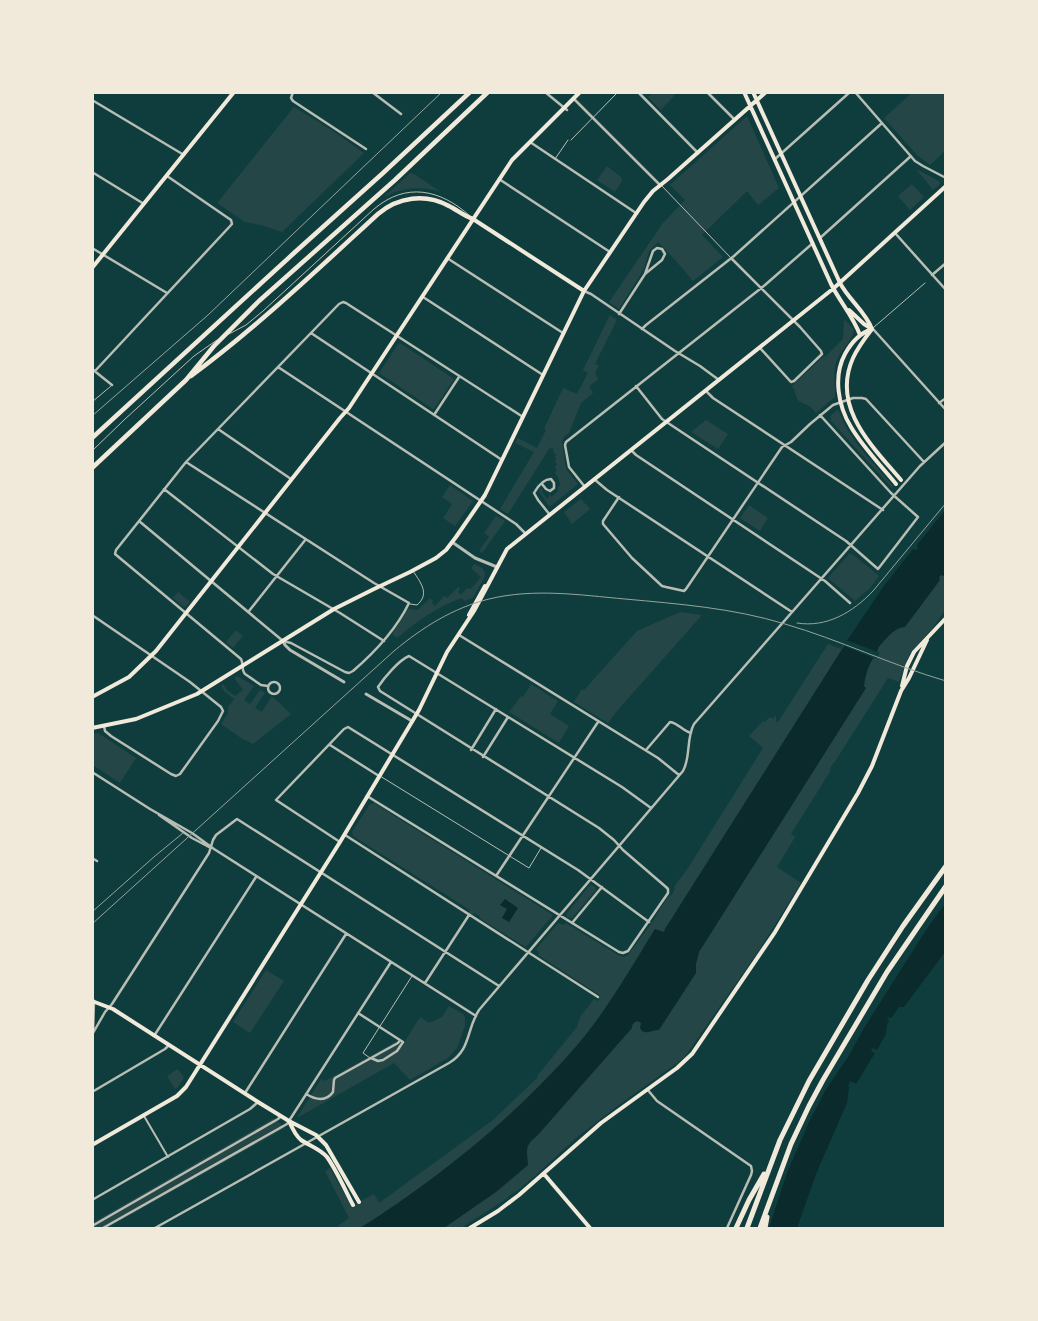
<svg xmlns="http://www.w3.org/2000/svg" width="1038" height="1321" font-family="'Fira Sans',sans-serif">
<rect width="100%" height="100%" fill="#0f3d3e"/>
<path fill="#244646" d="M653 92 672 93 674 94V96L661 110 648 97Z
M913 92 945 93V151L930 165 917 155 884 118Z
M294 107 333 131 364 153 282 232 261 225 245 222 217 203Z
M747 116 779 188 758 205 747 191 702 235 723 257 693 281 676 261 658 242 649 251 644 269 619 309 609 302 663 223 685 200 670 185Z
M607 166 621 177 622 181 615 192 597 180Z
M916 169 939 181 940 184 933 190Z
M410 173 414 174 441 192C421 186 403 187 384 197Z
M912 184 924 197 910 210 898 196Z
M610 315 617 320 595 364 599 366 595 372 598 379 590 386V388L593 393 581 403 569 433 564 437 562 441 566 469 578 484 552 505 549 506 539 491 542 488 543 494 548 499 549 494 552 497 558 491 557 489 560 485 558 477 555 473 557 470 555 467 557 464 555 462 556 459 555 457 556 455 554 453 553 448 549 449 508 514 500 509 534 452 515 443 518 438 537 448 546 430 544 429 563 388 577 394 588 373 583 370Z
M845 320 854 329C853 341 841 349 837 360 832 373 836 384 835 397L816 413C814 411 813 409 810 407 807 404 803 404 799 401 795 397 796 391 792 386L823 357 826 356 843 339 844 321Z
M400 343 454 379 434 409H433L379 373 398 344Z
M837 410 839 411C849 440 874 463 893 486L892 488 831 421 830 416Z
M706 420 728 434 718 449 691 432Z
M450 485 473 501 455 526 443 518 452 504 442 497Z
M581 499 590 509 572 524 564 512Z
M749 505 768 518 760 531 740 518Z
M945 510V610L932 629 910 653 899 682 888 678 838 757 830 768 831 770 791 834 795 837 777 867 801 883 760 949 684 1058 616 1107 576 1138 536 1175 517 1191 510 1195 506 1199 461 1228H339L338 1226 349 1218 325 1171 330 1168 351 1206 374 1194 379 1203 493 1120 538 1077 537 1076 577 1027 580 1017 594 999 597 1001 601 996 538 955 539 953 536 949 558 923 564 925 566 923 618 955 624 957 628 955 651 924 669 895 671 896 675 889 674 887 688 868 763 748 749 736 763 721 765 722 770 717 773 719 776 715V721L778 722 828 644 841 649 846 640 848 639 883 587 913 549 916 550 918 548 917 545Z
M496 516 505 521 482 553 479 551 489 537 484 533Z
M850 553 856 557 879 576 870 588 855 601 828 578Z
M474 564 482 568 485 573V576L473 598 464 601 462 598C438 606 417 621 397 638L392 634 408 609 418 610 430 598 433 601 432 603 435 606 444 596 447 598 458 587 460 589 458 592 461 595 467 588 471 589 481 577 472 569V567Z
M178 592 190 602 186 606 184 607 173 598Z
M680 612 702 615 617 711 608 723 574 702 582 689 584 690 637 631Z
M236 630 243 636 233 648 226 642Z
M237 676 254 686 244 700 250 704 260 690 265 693 255 708 262 712 271 697 274 698 291 714 253 744 241 738 221 724 228 713V707L234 699 225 692 221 686 223 684 227 690 235 696 243 690 234 678Z
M531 684 558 701 550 714 569 726 559 743 509 712 521 696 523 697Z
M98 733 136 758 120 783 93 765V734Z
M374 802 377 805 553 915 526 947 479 918 480 916 474 913 473 915 468 913 470 910 353 836 352 832 370 804H373Z
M590 885H592L595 887 596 890 573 917 571 918 567 917V913Z
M266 970 284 981 250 1033 233 1022Z
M449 1006 463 1014 465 1017V1026L457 1048 448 1058 410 1080 394 1063 297 1118 321 1079 325 1081 395 1042 402 1046 420 1017 429 1023 442 1017Z
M178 1069 184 1078 178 1087 175 1089 167 1076Z
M274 1118 285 1128 107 1228H93L92 1223Z"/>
<path fill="#0a2a2b" d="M945 510V574L944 576 941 575 939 577 940 580 905 627C893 628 886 639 878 648 878 654 874 656 871 662 867 669 865 678 864 686L866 688 699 952 696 964V973L659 1030C651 1029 645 1037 640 1028L641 1023 638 1021C634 1022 632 1024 632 1028L537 1136C524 1146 527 1150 528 1165L496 1192 444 1228H360C420 1190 476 1147 527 1098 547 1078 566 1059 584 1037 611 1003 632 966 655 929L664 932 665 929 844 646 846 640 848 639 883 587 913 549 916 550 918 548 917 545Z
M505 899 518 908 509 922 502 918 507 909 500 905Z
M945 904V952L904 1007H899L891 1018 888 1017 887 1019 889 1021 887 1025 886 1034 877 1050 872 1048 871 1051 875 1053 856 1084 850 1081 848 1086 849 1087 847 1103 816 1174 797 1228H769L787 1173 809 1122 825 1091 848 1057 864 1028 928 927Z"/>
<path fill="#0f3d3e" d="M846 640 880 653 876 659 844 646Z"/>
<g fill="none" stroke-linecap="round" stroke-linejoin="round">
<path stroke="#b8beb3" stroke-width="1" d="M571 140 618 92
M555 159 568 140
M661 185 731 258
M873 328 925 283
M229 334 246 325 263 311 374 209C406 182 440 189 470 216
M92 402 111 386
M92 451 124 420 194 356 217 340
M410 604 417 605C430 594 421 583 413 571
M380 776 529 868 541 848
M370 1058 363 1053 412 976"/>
<path stroke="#b8beb3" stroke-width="2" d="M144 1116 168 1157"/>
<path stroke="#b8beb3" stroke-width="2.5" d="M293 92 291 98 293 101 366 149
M372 92 401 114
M545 92 567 110
M638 92 698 153
M707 92 735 120
M855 92 915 161 923 166 946 178
M574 99 660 185
M92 100 184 155
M530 142 636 213
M775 159 850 92
M92 172 144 204
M499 179 610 252
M895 233 946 290
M820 238 911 156
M92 248 167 293
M447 258 563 333
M731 258 800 327 821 351 822 354 794 381 791 382 760 348
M932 275 946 263
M584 291 591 294 675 351 700 366 719 380
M423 297 543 375
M619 314 645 274 653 251 657 248 662 249 665 254 662 260 645 274
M642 329 646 325 734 256 882 123
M873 329 946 410
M311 333 502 460
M278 367 516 524 526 534
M92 369 112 385
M95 371 232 224 231 220 167 176
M636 386 662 419 846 541 878 569 918 517 891 493 820 415
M706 391 713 398 883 510
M939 403 946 398
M434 415 459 377
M218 429 291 479
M631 450 636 455 825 581 850 603
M594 479 607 490 792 612
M542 484 546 489 550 491 554 488V483L551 479C544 479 538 486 534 493L538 500 550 515
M585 487 569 467 565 445 566 442 765 285 813 243
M164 489 273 574 340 613 384 641
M619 497 603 521V524L632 558 662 586 666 587 684 591 686 589 782 447 791 442 810 424 833 405 853 398H862L866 399 924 462
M139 521 283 641 291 643 345 672 349 673 353 671C375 652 396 630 409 603L374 583 186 462
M249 611 306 539
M92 615 190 682 221 707 223 711 218 721 180 774 176 776 171 774 111 736 105 731 104 726
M459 635 658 758 679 775
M268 688a6 6 0 1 1 12 0a6 6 0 1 1-12 0Z
M268 686 261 685 245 674C241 670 244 664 241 659L115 554 116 550 186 462 339 304 343 302 346 303 523 417
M330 745 379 776
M471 750 496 709
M646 750 670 722C678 723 683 731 691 733
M483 757 508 717
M92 772 150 809 192 833 214 849 476 1016
M367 796 619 952 623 953 628 951 668 893V889L666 887 623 850 614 840 599 828 380 691 378 687C384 678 399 660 409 656L622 787 651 808
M159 815 192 838 209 847
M345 835 598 997
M340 842 276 800 344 729 348 727 578 870 649 922
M92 858 97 861
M496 876 598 722
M572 923 602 887
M425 983 469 915
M92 997 94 1002 93 1032
M93 1033 105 1012 112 1004 209 853 213 840 216 835 237 819 499 986
M154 1036 256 877
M371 1058 398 1043 400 1040
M647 1089 657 1101 751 1166 752 1171 751 1175 727 1228
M92 1092 165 1049 169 1045
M245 1093 346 934
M306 1094C316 1100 326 1102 333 1092L334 1080 335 1078 371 1058 378 1061 383 1060 397 1051 403 1042 358 1013
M92 1200 250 1109 258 1102
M92 1226 278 1119 281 1116
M103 1228 287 1124 391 962
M155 1228 449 1063C471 1050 466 1030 479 1010L683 771C691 757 686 738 694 724L920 466 946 442"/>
<path stroke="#b8beb3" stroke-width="3" d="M452 542 475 558 497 567
M283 641 285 645 290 650 344 682
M366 694 412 721"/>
<path stroke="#f1e9da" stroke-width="4" d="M744 92 831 284C840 302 853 316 860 335
M753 92 840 283C849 300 865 311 872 329
M473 219 584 291
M92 268 234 92
M849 310 864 324 872 329
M872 329C860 333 851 343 845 354 833 376 838 406 851 427 862 446 882 467 896 484
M872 329C865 338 858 347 853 358 831 407 872 446 901 480
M469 615 485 586
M902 686 907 666 914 652 946 618
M92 697 129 677 156 651 340 418 349 408 512 160 580 92
M92 728 136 719 197 694 334 609 374 589 410 572 436 558 446 550 456 537 485 495 584 291 644 202 653 191 668 179 766 92
M92 1001 113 1009 258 1102 289 1121 316 1135 326 1145 359 1202
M289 1121C292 1128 295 1135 301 1140 310 1146 320 1149 327 1157 337 1171 345 1190 353 1205
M92 1145 177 1096 186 1087 340 842 419 710 447 652 474 611 507 549 834 288 946 186
M544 1174 590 1228
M470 1228 498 1211 519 1195 601 1123 677 1068 692 1054 775 932 858 793 872 766 901 691 909 678 927 640"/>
<path stroke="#f1e9da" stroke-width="4.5" d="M191 376C257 327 317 270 378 214 398 197 425 193 449 206 457 210 464 216 473 219
M92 438 294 253 383 173 470 92
M92 468 186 380 214 346 259 301 395 180 488 92"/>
<path stroke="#f1e9da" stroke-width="5" d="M736 1228 749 1200 764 1174
M747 1228 780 1140 809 1081 868 980 903 926 946 866
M760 1228 791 1144 809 1106 823 1080 887 972 946 886
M765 1228 767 1217"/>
<path stroke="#97a49c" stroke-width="1" d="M92 416 208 315 442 92
M797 623C827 628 853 612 873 591L946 503
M92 912 155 856 183 833
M92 924 394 651C423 627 453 608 489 599 534 588 580 595 625 599 679 604 733 608 785 624 840 640 891 665 946 681"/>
</g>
<rect width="1038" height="1321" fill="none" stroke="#f1e9da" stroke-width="188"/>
</svg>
